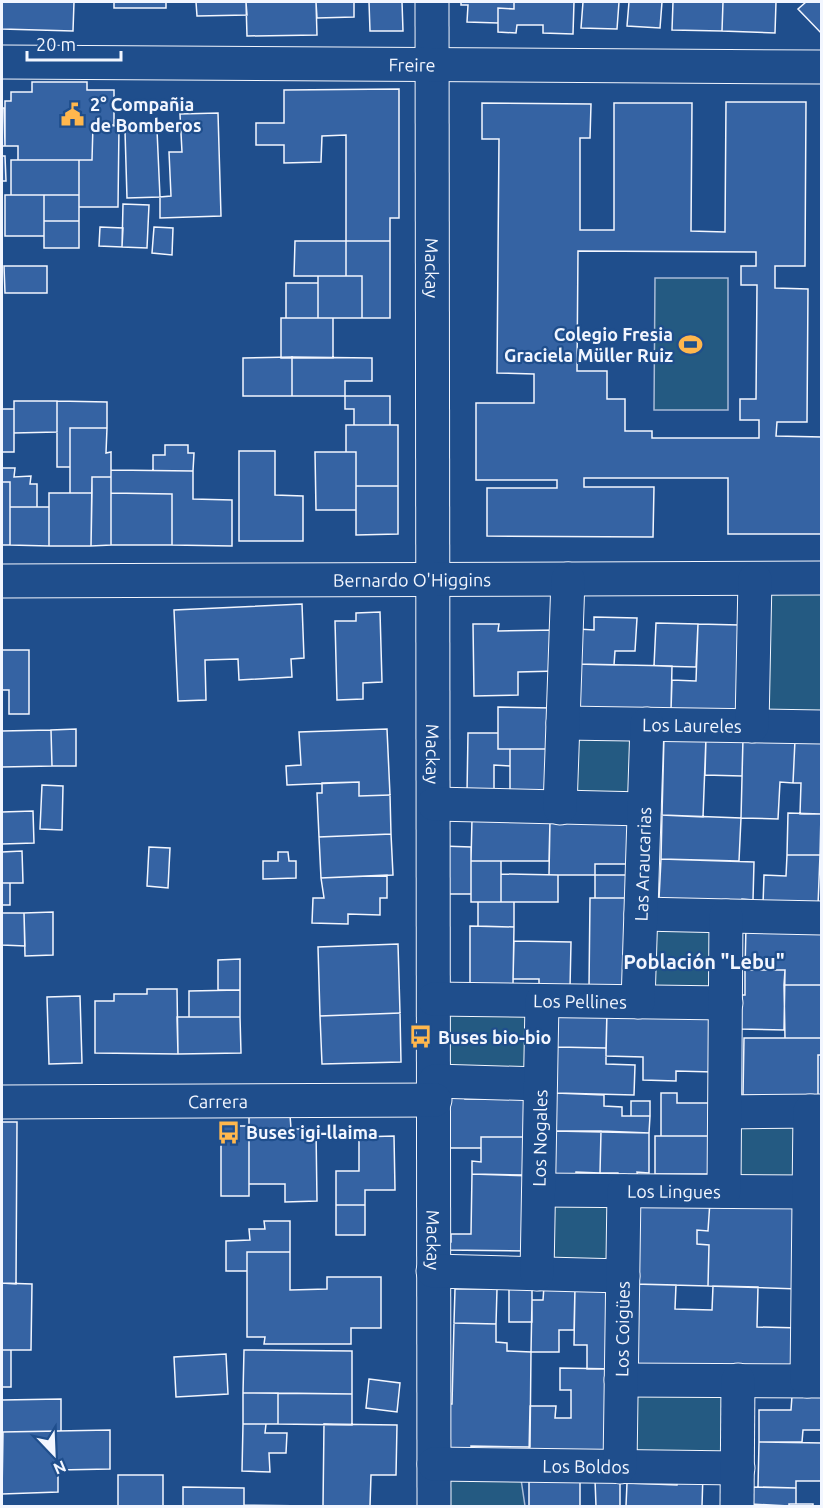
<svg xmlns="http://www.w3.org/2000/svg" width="823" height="1508" font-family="Ubuntu,sans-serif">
<rect width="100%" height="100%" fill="#1f4e8c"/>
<path fill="#245a82" stroke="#a8bbd7" stroke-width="1.5" d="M655 278H728V410H654Z
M821 578V727L752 726 755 579Z
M563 723 647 724 644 809 560 808Z
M641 914 726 916V1003L638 1002Z
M434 999 542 1001 540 1084 435 1081Z
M810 1111 809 1192 724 1191 725 1112Z
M539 1190 624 1191 623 1276 537 1274Z
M738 1380V1468L620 1467 622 1381Z
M434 1464 519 1466 525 1506H434Z"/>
<path fill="#3563a3" stroke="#f2f6ff" stroke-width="1.5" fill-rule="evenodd" d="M2 2H74L73 31 2 29Z
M114 2H166V8H114Z
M196 2H246L247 15 197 16Z
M246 2H316L317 35 247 36Z
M316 2H354V17L317 18Z
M369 2H402L403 31H370Z
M461 2H514V9L498 8V23L467 22 468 5H461Z
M514 2H574L573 34 543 33V25H517L516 33 498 32V8L514 9Z
M583 2H619L617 29 581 28Z
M629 2H662L660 28 627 26Z
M673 2H723L722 31 672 30Z
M723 2H776L775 33 722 31Z
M806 2H822V34L798 9Z
M32 82H87V90H114V125H93L92 160H18V146H5V101H11V92H32Z
M399 89V218H390V241H346V135L322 136 321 162 284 163V145H256V123H284V90Z
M726 102H806L805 266H775V288L808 289 807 422H777L776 436 822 437V534H728V478H584V487H654L653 537 487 536V488H557V480H476V403H534V374L497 373 499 139H482V103L591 104 590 138H580V230H614V103H692L691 231 725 232ZM578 251 756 252V266H741V285H757L756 399H740V420H759V438H652V431H625V399H607V371H577Z
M2 108H4L5 146H2Z
M218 113 221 216 160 218V197L171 196 169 152H182L180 114Z
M93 125 119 126 118 207H79V160H92Z
M157 130 160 197 127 198 125 131Z
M2 156H5L6 181H2Z
M11 160H79V195H11Z
M5 195H44V236H5Z
M44 195H79V221H44Z
M123 204 149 205 147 248 122 247Z
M44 221H79V248H44Z
M100 227 123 228 122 247 99 246Z
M154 227 173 228 172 255 152 253Z
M295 241H346V276H294Z
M346 241H390V318H362V276H346Z
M4 266H47V293H5Z
M318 276H362V318H318Z
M286 283H318V318H286Z
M281 318H333V358H281Z
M292 357V396H243V358Z
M292 357 372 358V381H345V396H292Z
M345 396H390V425H354V409H345Z
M14 401H57V432L14 433Z
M57 401 107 402V428H70V467H57Z
M2 409H14V452H2Z
M346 425H398V486H356V452H346Z
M70 428H107L106 453 111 452V477H92V493H70Z
M165 445H188V453H194L193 471H153V455H165Z
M239 451H275V495L303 496V541H239Z
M315 452H356V510H316Z
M2 468H15L14 477 31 476 30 484H37V507H10V482H2Z
M111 470 193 471V499L232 500V546L172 545V494L111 493Z
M92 477H111V545L91 546Z
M2 482H10V545H2Z
M356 486H398V534L356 535Z
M49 493H92L91 546H49Z
M111 493 172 494V545H111Z
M10 507H49V546L10 545Z
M302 604 304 658 291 659 292 677 239 680 238 659 205 660 206 700 178 701 174 610Z
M380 612 382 682 363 683V699L337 700 335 621H356V613Z
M594 617 637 618 635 651H615L614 665 577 664 578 629 594 630Z
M656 623 698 624 696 667 654 666Z
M473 624H499L498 631 557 630V671L518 672V695L474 696Z
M698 624 739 625 736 711 671 710 672 680 696 681Z
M2 650H29V714H9V690H2Z
M577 664 672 666 671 710 576 707Z
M498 707 552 708V749H498Z
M76 729V766H52L51 730Z
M387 729 390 795 359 796V782L287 785 286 766 301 765 299 732Z
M51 730 52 766 2 767V731Z
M468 733H498V749H510V766L494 765V793H467Z
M664 736 706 737 703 817 662 815Z
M706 737 743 738 742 776 705 775Z
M743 738 795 740 793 783 780 782 778 819 741 818Z
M795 740H822L821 814H800L801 783H793Z
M510 749H552L551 797H510Z
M359 782V796L390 795 391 834 319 837 317 793H322V783Z
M42 785 63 786 62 830 40 829Z
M33 811 34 843 2 844V812Z
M788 813 821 814 820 855H787Z
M662 815 741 818 739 861 661 859Z
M472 819 550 820 549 861H471Z
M550 820H637L636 864H595V875H549Z
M391 834 393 875 321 878 319 837Z
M442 846 471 847V894H442Z
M149 847 170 848 168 888 147 886Z
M22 851 23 883H2V852Z
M278 852H288L289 861H296V878L263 879V861H278Z
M787 855H820L818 906 763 904 764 875 786 876Z
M661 859 754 862 753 900 742 899V908L659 899Z
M471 861H501V902H471Z
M501 874 558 875V902H501Z
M387 875V898H380V915L348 914V924L312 923 313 898H324L321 878Z
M595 875H633V898H595Z
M2 883H10V905H2Z
M590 898H633L631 988H589Z
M478 902H514V927L478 926Z
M53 912V955L25 956 24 913Z
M2 913H24L25 946 2 945Z
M470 926 514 927 513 984 470 988Z
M746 926 822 927V985H784L785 970H745Z
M514 941 571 942 570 988H539V979H513Z
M398 944 400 1013 320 1016 318 947Z
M240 959V990H218V960Z
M745 970H785L784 1030 739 1029V995H745Z
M784 985H822V1038H785Z
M147 989H177L178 1054 95 1053V1001H114V994H147Z
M240 990V1017H189V991Z
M80 996 82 1063 49 1064 47 997Z
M549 1010 607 1011 606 1048 557 1047Z
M607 1011 715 1013 713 1072 676 1071V1081L643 1080V1057L606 1056Z
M400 1013 401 1062 322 1064 320 1016Z
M177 1017H240L241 1053 178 1054Z
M744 1038H822V1055H818V1096L743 1095Z
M557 1047 606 1048V1064L635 1065 634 1095 556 1093Z
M818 1055H822V1096H818Z
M449 1092H466L465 1099H493V1092L535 1093 523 1137H481V1148H447Z
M556 1093 604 1095V1106L622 1107V1116H650L649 1133 555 1131Z
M661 1093H677V1103H714L715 1136H661Z
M631 1101H650V1116H631Z
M290 1115 291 1129H316L317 1201 285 1202V1184H249V1116Z
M2 1122H17L16 1284 2 1283Z
M221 1126H249V1196H221Z
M555 1131H601L600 1173 576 1172 575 1180H553Z
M601 1131 649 1133V1173L637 1172 638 1180H619L618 1173H600Z
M394 1136 395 1190H365V1205H336V1171H359V1137Z
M655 1136H715L714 1174H655Z
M481 1137H523L533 1176 472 1174V1161L481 1162Z
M472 1174 527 1175 526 1251 444 1250V1241L451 1242V1234H471Z
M637 1199 710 1201 708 1231 697 1230V1244L709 1245 708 1286 634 1284Z
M801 1200 798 1289 708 1286 709 1245 697 1244V1230L708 1231 710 1201Z
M336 1205H365V1235H336Z
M264 1221H290V1252H247V1271H226V1241L250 1240 249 1229H265Z
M247 1252H290V1290L327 1289V1277H381V1328H351V1344H264L265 1337H247Z
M2 1283 32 1284 31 1350H2Z
M509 1284H532V1322H509Z
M634 1284 676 1285 675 1309 712 1310 713 1286 758 1287 757 1327 800 1328 799 1372 631 1367Z
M544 1286 575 1287 574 1330H559V1352H531L532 1300H543Z
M575 1287 619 1288 617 1369H587V1345H574Z
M455 1289H497L496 1324 454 1323Z
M454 1323 496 1324V1342L507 1343V1351L531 1352 530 1447 471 1446V1453L445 1452 446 1404H452Z
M2 1350H11V1387H2Z
M244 1350 352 1351V1394L243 1393Z
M226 1354 228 1394 176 1397 174 1357Z
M560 1368 617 1369 616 1455 529 1454 530 1406H556L555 1418H571V1390H560Z
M369 1379 400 1383 397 1412 366 1408Z
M243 1393H278V1424H243Z
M278 1393 352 1394V1425L278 1424Z
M792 1396H822V1430H803L802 1442H759V1410H791Z
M61 1399V1431L2 1432V1400Z
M243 1424H266L265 1433H287L286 1453H269L270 1472 242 1471Z
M324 1424 397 1425 396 1475H371L370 1506H323Z
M110 1430V1469L58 1470V1492L2 1494 3 1432Z
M759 1442 822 1443V1481H796V1488L758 1487Z
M678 1472 703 1473 702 1506H626L627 1483 677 1485Z
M529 1474H580V1506H529Z
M118 1475H163V1506H118Z
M595 1480H620V1506H596Z
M183 1487 244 1488V1506H183Z
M751 1487 796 1488V1504H789V1506L751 1504Z
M789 1504H813V1506H789Z
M244 1505 310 1506H244Z"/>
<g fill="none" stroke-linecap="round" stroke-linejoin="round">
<defs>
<g id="minor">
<path id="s1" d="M432 2 434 1506"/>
<path id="s2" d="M2 62 822 67"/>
<path id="s3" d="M2 581 822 578"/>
<path id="s4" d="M563 723 822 727"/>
<path d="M752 726 755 579"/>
<path d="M434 804 644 809"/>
<path d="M560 808 568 579"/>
<path d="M641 914 822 918"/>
<path id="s5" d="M434 999 726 1003"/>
<path id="s6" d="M638 1002 647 724"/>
<path d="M435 1081 540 1084"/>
<path id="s7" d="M2 1102 435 1100"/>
<path d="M725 1112 822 1111"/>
<path id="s8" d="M539 1190 809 1192"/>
<path d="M724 1191 726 916"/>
<path d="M433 1271 623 1276"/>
<path id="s9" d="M537 1274 542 1001"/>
<path d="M621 1380 822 1381"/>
<path d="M807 1381 810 1111"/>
<path id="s10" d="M434 1464 738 1468"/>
<path id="s11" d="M620 1467 624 1191"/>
<path d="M737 1506 738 1380"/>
</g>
</defs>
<use href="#minor" stroke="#f2f6ff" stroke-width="35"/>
<use href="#minor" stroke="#1f4e8c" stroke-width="33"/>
</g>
<defs>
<symbol id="civic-bare" viewBox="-9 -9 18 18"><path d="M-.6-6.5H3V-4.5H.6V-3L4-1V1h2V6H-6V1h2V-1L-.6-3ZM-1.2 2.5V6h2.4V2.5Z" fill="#ffb74d" stroke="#1f4e8c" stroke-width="2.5" paint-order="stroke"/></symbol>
<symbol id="stadium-bare" viewBox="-9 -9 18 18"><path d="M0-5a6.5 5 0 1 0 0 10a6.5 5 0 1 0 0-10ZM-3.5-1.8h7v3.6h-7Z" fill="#ffb74d" stroke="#1f4e8c" stroke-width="2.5" paint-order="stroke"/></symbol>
<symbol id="bus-bare" viewBox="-9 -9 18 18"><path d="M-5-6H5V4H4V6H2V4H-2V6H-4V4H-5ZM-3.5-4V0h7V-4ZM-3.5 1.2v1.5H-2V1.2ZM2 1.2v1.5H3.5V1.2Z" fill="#ffb74d" stroke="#1f4e8c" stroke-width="2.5" paint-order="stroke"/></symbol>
</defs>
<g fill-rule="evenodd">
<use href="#civic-bare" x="56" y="98" width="33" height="33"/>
<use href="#stadium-bare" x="674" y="328" width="33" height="33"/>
<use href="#bus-bare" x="404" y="1020" width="33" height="33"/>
<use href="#bus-bare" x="212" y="1116" width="33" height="33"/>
</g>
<g text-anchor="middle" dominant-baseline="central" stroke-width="4.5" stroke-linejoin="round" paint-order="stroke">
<g font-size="18" fill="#f2f6ff" stroke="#1f4e8c">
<text stroke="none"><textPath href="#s2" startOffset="410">Freire</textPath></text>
<text stroke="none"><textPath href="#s1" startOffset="266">Mackay</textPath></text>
<text stroke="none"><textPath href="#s3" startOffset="410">Bernardo O'Higgins</textPath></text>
<text stroke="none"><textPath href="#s4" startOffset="129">Los Laureles</textPath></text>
<text stroke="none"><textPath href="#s1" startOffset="752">Mackay</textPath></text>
<text stroke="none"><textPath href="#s6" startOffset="138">Las Araucarias</textPath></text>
<text stroke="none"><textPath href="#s5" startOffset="146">Los Pellines</textPath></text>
<text stroke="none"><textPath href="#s7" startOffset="216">Carrera</textPath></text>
<text stroke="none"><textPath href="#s9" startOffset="136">Los Nogales</textPath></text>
<text stroke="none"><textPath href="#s8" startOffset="135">Los Lingues</textPath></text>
<text stroke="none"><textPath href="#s1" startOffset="1238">Mackay</textPath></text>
<text stroke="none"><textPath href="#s11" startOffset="138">Los Coigües</textPath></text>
<text stroke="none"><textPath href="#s10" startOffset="152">Los Boldos</textPath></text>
</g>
<g font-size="18" font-weight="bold" fill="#f2f6ff" stroke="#1f4e8c" text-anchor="start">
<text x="90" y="104">2° Compañia<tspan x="90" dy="21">de Bomberos</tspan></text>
<text x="673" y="334" text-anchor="end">Colegio Fresia<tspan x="673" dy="21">Graciela Müller Ruiz</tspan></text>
<text x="438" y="1037">Buses bio-bio</text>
<text x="246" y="1132">Buses igi-llaima</text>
</g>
<g font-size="20" font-weight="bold" fill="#f2f6ff" stroke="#1f4e8c">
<text x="704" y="961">Población "Lebu"</text>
</g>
</g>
<rect width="823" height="1508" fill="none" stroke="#f2f6ff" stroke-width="6"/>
<g transform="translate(54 1454) rotate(157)" stroke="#1f4e8c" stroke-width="4.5" paint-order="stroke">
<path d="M0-4.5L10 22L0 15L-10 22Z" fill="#f2f6ff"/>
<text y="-9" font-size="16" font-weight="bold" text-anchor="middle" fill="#f2f6ff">N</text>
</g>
<path d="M27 51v9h94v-9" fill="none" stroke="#f2f6ff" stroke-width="3"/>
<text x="36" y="51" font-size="18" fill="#f2f6ff" stroke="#1f4e8c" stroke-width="4.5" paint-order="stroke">20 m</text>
</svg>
